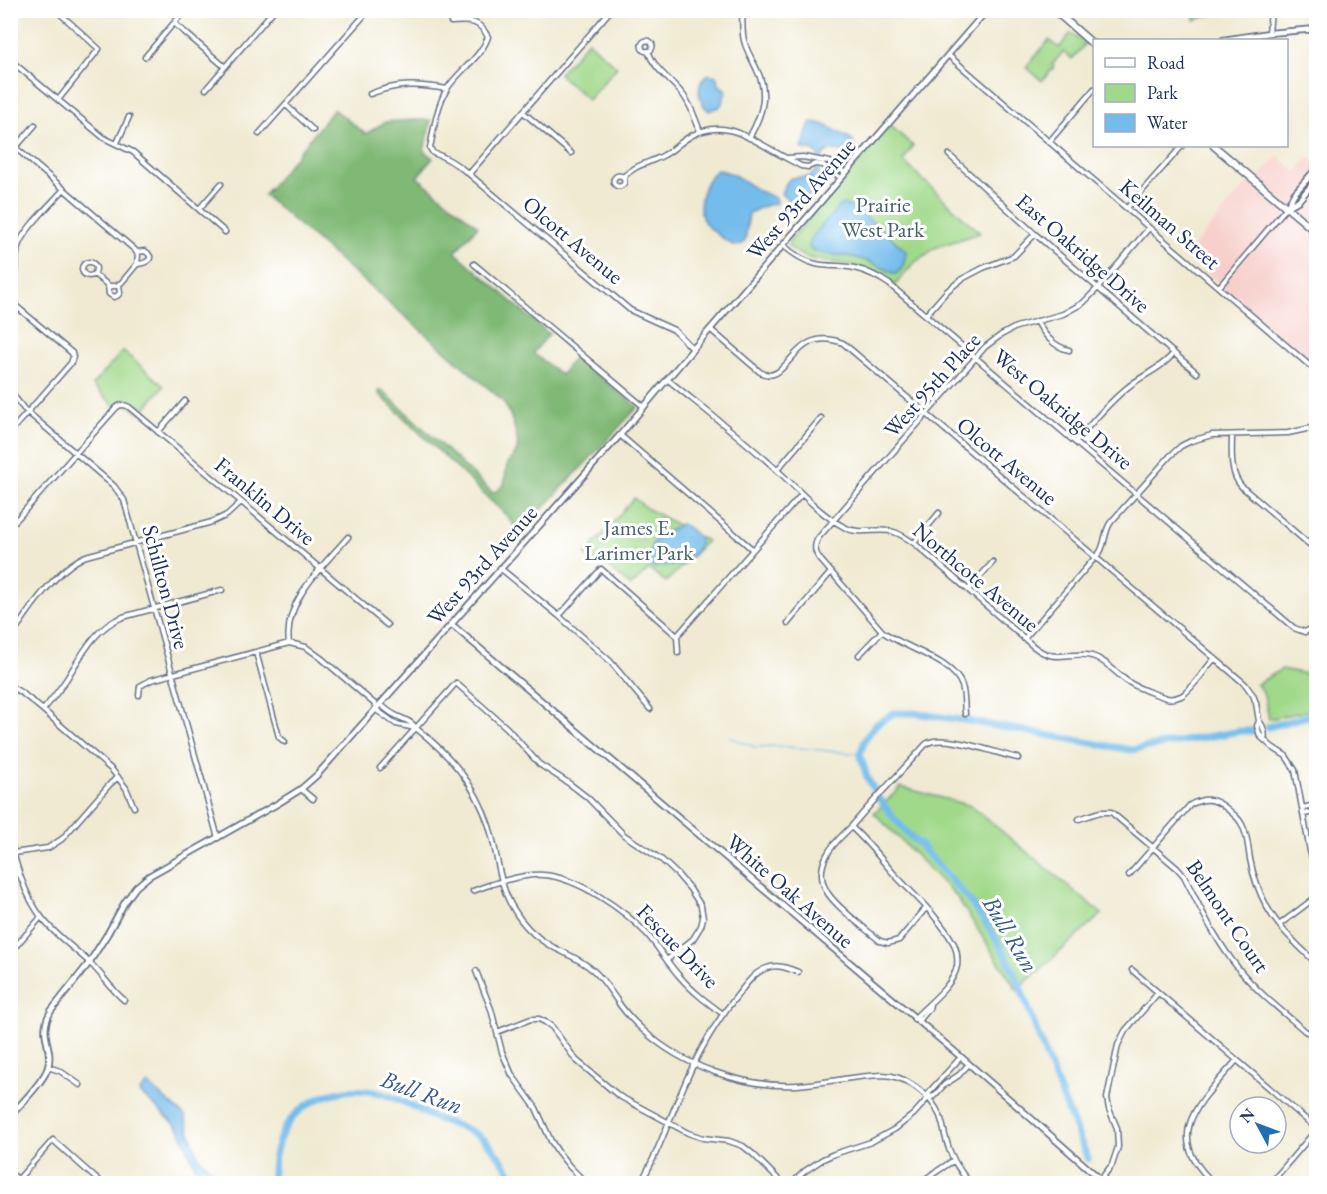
<svg xmlns="http://www.w3.org/2000/svg" width="1327" height="1194" font-family="'EB Garamond',serif">
<rect width="100%" height="100%" fill="#fff"/>
<filter id="ink" filterUnits="userSpaceOnUse"><feTurbulence type="fractalNoise" baseFrequency=".0167" numOctaves="2"/><feDisplacementMap in="SourceGraphic" scale="12" xChannelSelector="R" yChannelSelector="G"/><feConvolveMatrix kernelMatrix="1 2 1 2 8 2 1 2 1" color-interpolation-filters="sRGB"/></filter>
<filter id="wash" filterUnits="userSpaceOnUse"><feTurbulence type="fractalNoise" baseFrequency=".008" numOctaves="4" result="noise"/><feDisplacementMap in="SourceGraphic" scale="24" xChannelSelector="R" yChannelSelector="G"/><feGaussianBlur stdDeviation="1.35" result="paint"/><feColorMatrix in="noise" values="0 0 0 0 0 0 0 0 0 0 0 0 0 0 0 0 0 1.4 0 .05"/><feComposite in="paint" operator="in"/></filter>
<g filter="url(#wash)">
<rect width="100%" height="100%" fill="#f0ead2"/>
<path fill="#f7d0cc" d="M1278 156 1296 172 1309 157 1316 163V367L1186 255 1248 183 1252 186Z"/>
<path fill="#a1d98a" stroke="#5e8474" stroke-width="1.5" d="M1194 10H1224V11L1195 20Z
M1071 33 1085 44 1072 59 1063 52 1052 65 1054 67 1042 81 1026 67 1049 40 1059 48Z
M588 41 617 67 588 100 559 74Z
M890 125 913 146 903 161 980 233 937 247 914 263 895 285C883 278 870 269 856 266 832 261 807 264 788 246L789 241Z
M123 351 164 386 140 414 125 402 119 403 115 406 92 385Z
M634 498 646 508 707 541 666 582 649 569 631 586 605 565 585 555Z
M1282 669 1306 674 1316 673V709L1269 719 1264 695 1257 684Z
M901 787 971 806 1102 914 1017 990 956 896 874 813Z"/>
<path fill="#80b976" stroke="#4e746a" stroke-width="1.5" d="M334 109 366 134 385 122 413 120H431L424 151 433 158 417 177 478 226 455 252 549 334 533 353 561 375 574 357 638 407 516 537 515 527 508 517 379 394V391L382 390 493 493C511 483 502 481 507 466 509 459 515 456 517 450 520 438 509 409 502 400L264 195Z"/>
<path fill="#73bceb" stroke="#4776a4" stroke-width="1.5" d="M709 74 716 76 720 86 724 88 726 92 721 105 718 108H716L709 111C697 102 695 82 709 74Z
M811 122C823 122 830 128 840 133 844 136 849 137 853 140V147L846 152 828 151 824 154 822 158 818 157 817 153 811 150 803 149 802 148C807 138 805 130 811 122Z
M817 169H820C818 174 820 179 818 184 815 192 803 201 798 209L792 205 791 201 787 200V198L781 194C789 175 790 177 810 177Z
M717 170C733 171 743 182 756 189 763 194 771 194 777 200V203L764 206 749 213 745 241 742 244 734 246C713 231 694 224 702 194 705 184 708 177 717 170Z
M843 204C858 207 894 240 906 251 905 260 904 268 896 274 884 269 873 262 860 259 843 253 825 258 809 248L811 238 839 206Z
M680 524C688 525 695 534 700 539 700 551 685 565 673 566 665 567 661 564 654 568L652 567C654 556 645 544 660 538 664 532 674 529 680 524Z
M148 1084 185 1116 194 1146 200 1159 228 1183H211L196 1168 178 1127 141 1094 140 1091Z"/>
<g fill="none" stroke-linecap="round" stroke-linejoin="round">
<path stroke="#73bceb" stroke-width="1.5" d="M729 737 755 747 778 746 860 754"/>
<path stroke="#73bceb" stroke-width="7" d="M1268 727 1316 714
M1088 1159C1072 1120 1055 1080 1040 1040 1028 1008 1018 976 1001 947 980 910 952 880 924 850L920 844 913 839 893 817 876 794 867 777 860 754 865 740 875 725 894 713H914L963 720 1131 750 1241 731H1254
M272 1184C273 1169 274 1152 280 1138 295 1101 338 1085 375 1092 390 1095 405 1102 418 1109 422 1111 426 1114 430 1116 446 1124 466 1126 481 1137 496 1149 507 1168 518 1184"/>
</g>
</g>
<g filter="url(#ink)">
<g fill="none" stroke-linecap="round" stroke-linejoin="round">
<defs>
<path id="street" d="M56 10 99 49 58 100
M742 10C743 22 741 33 745 44 748 53 753 61 757 70 769 94 762 115 749 138
M451 22C469 21 479 19 488 37 480 59 459 70 447 89 437 106 434 128 430 148L433 153C447 157 458 165 469 174L630 310 674 330 693 349
M174 23 225 67
M1269 33 1271 10
M641.5 46a5.5 5.5 0 1 1 11 0a5.5 5.5 0 1 1-11 0Z
M648 51C655 71 672 80 684 96 692 107 695 119 700 131
M948 55 1316 371
M145 57 185 10
M10 60 104 138 133 152 225 232
M206 89 274 10
M370 94C397 83 419 84 447 89
M286 105 313 130
M523 112 571 153
M259 134 369 10
M1049 142 1094 89
M10 143 135 250 138 255 137 264 122 282 117 286H109L94 274
M117 143 129 117
M10 154 35 125
M949 155 1035 234 1197 373
M469 174 611 10
M613.5 181a5.5 5.5 0 1 1 11 0a5.5 5.5 0 1 1-11 0Z
M623 177C638 163 648 164 664 155 674 150 681 141 691 136 727 116 755 142 786 158
M841 178 823 165 815 164 808 167 801 166 786 158 803 157 830 162 845 173
M1127 208 1182 146
M199 209 221 184
M783 245C793 254 803 261 816 264 829 267 842 265 854 268 867 271 879 277 889 284L1294 628 1305 632 1316 626
M137 252 145 251C156 258 147 263 138 264
M82 269a7 7 0 1 1 14 0a7 7 0 1 1-14 0Z
M474 264 644 407
M10 285C21 269 13 259 19 244 24 229 53 202 64 189
M108 285 109 294 114 297 117 296 120 293 119 284
M1219 287 1286 208
M10 301 72 353 73 357 71 363 10 432
M926 315 947 291 962 279 983 268 1014 256 1035 234
M1037 321C1043 334 1054 347 1069 350
M710 329 760 372C789 389 791 323 843 343L1245 684 1253 695 1256 703 1259 721 1257 726 1260 736 1272 747 1286 756 1295 770 1310 851 1316 871
M667 379C704 409 742 438 777 470 799 490 818 513 844 527 859 536 878 527 894 532 901 534 907 539 914 543L1033 646C1056 665 1069 650 1092 656 1106 660 1115 673 1127 681 1138 689 1153 693 1166 698 1171 699 1175 699 1181 696 1191 691 1206 668 1214 659
M10 389 16 399 24 409 114 486 124 500 218 838
M1313 428 1316 436
M158 432 185 401
M620 435 752 549
M1232 435C1232 452 1229 473 1242 487L1316 550
M1075 442C1092 423 1108 403 1128 387 1143 375 1162 368 1174 353
M777 470 821 418
M10 527 116 408C120 404 124 404 129 407L387 625
M914 543 939 513
M500 568 559 616 610 661 650 709
M968 590 993 562
M559 616 601 569 677 636 678 653
M788 623 831 572
M677 636 802 494
M10 639C26 613 57 568 86 556L212 522 227 515 241 502
M1024 639 1100 552C1106 542 1104 531 1111 522L1170 456 1181 446 1191 441 1212 435 1288 433 1316 427
M289 643C283 601 323 566 348 537
M256 652 279 737 285 742
M859 655 882 631
M10 686 22 693 43 710 112 770 126 788 134 807
M139 695 140 686 151 680 289 643 306 647 321 658 377 706
M380 704C385 708 389 712 395 715 400 718 406 719 411 723 413 724 415 727 417 729 450 755 476 785 489 826 498 853 498 884 513 908 522 924 535 937 551 946 566 954 581 959 594 971 603 979 609 989 616 999 623 1010 633 1021 643 1030 682 1066 744 1088 797 1085 826 1083 854 1076 882 1075 906 1075 931 1095 940 1116 943 1124 944 1132 946 1139 950 1156 959 1171 971 1184
M375 709 396 724 415 728
M43 710C51 701 59 690 66 680 81 656 95 627 123 617L222 590
M965 714C964 705 965 695 962 686 954 660 903 648 882 631L819 558C814 551 814 544 819 537L985 347 1001 335 1016 327 1063 314 1083 303 1098 288 1149 228
M1259 721C1263 725 1266 734 1264 739
M380 768 456 683 507 728 539 764 570 784 588 798 624 835 662 860 678 875 690 889 701 906 703 918 701 926 693 939 667 960
M301 789 313 799
M1302 808 1316 805
M1303 814 1316 812
M1079 819 1100 812H1111L1177 868 1184 876C1200 907 1215 940 1238 968 1257 992 1282 1011 1305 1031L1313 1035 1316 1034
M851 827C867 841 880 858 894 874 914 895 940 918 954 944 957 951 958 959 957 966 953 987 927 1004 914 1019
M10 835C14 862 25 896 42 918 55 935 74 948 89 962 102 974 111 989 124 1000
M13 853 48 848 62 839 110 784 118 777
M10 875 19 874
M1129 875 1190 805C1208 795 1218 800 1232 813 1237 817 1241 821 1243 827 1248 837 1248 848 1250 859 1253 876 1259 892 1267 907 1279 929 1299 946 1316 963
M473 891C490 884 526 873 544 875 579 878 624 910 647 934 659 948 668 964 681 978 693 992 708 1003 723 1014
M926 908 899 940 888 943 880 941C867 930 832 904 826 890 820 879 821 866 827 855 832 844 843 835 851 827 875 798 901 772 926 744 943 732 997 754 1018 758
M1279 925 1316 897
M10 953 41 917
M1132 970 1316 1128
M476 971 491 1009 502 1052 512 1075 536 1108 551 1141 558 1152 570 1167 587 1184
M918 1022 929 1009 930 1004
M497 1032 531 1019H539L545 1022 552 1027 576 1060 619 1096 688 1133 703 1138 729 1141 743 1146 753 1154 783 1184
M48 1067 60 1071 80 1085
M928 1098 929 1092 961 1057
M10 1173 18 1179
M1101 1179 1112 1165 1118 1147 1117 1128 1109 1109 1107 1098 1118 1045 1125 1031 1158 993
M14 1184 53 1140 102 1184
M92 1184 97 1179
M640 1184C657 1156 667 1125 680 1095 695 1058 714 1023 740 992 747 983 755 972 767 968 778 964 787 968 798 972
M791 1184 805 1171 823 1159 834 1154 871 1142 895 1129 914 1114 928 1098 934 1096 944 1085 959 1075 969 1064
M918 1184 954 1160
M1215 1184C1159 1135 1201 1101 1237 1060
M1270 1184 1316 1130"/>
<path id="secondary" d="M1223 40 1269 33 1316 29
M1289 206 1299 200 1316 180
M1287 207 1294 194 1316 169
M451 624 961 1057 1106 1184
M10 1116C20 1105 45 1080 48 1067 54 1046 37 1035 51 1011L89 963 108 933 125 902 136 887 149 876 277 804 301 789 317 775 620 435 693 349 987 10"/>
<path id="highway" d="M1054 10 1094 45
M1214 146 1316 232"/>
</defs>
<use href="#street" stroke="#667087" stroke-width="7"/>
<use href="#secondary" stroke="#667087" stroke-width="8"/>
<use href="#highway" stroke="#667087" stroke-width="9"/>
<use href="#street" stroke="#fff" stroke-width="4"/>
<use href="#secondary" stroke="#fff" stroke-width="4.5"/>
<use href="#highway" stroke="#fff" stroke-width="6"/>
</g>
</g>
<g text-anchor="middle" dominant-baseline="central" stroke-width="6" stroke-linejoin="round" paint-order="stroke">
<g font-size="22" fill="#1b2f5e" stroke="#fff">
<text transform="translate(801 199) rotate(-49)">West 93rd Avenue</text>
<text transform="translate(1170 224) rotate(41)">Keilman Street</text>
<text transform="translate(573 240) rotate(40)">Olcott Avenue</text>
<text transform="translate(1083 253) rotate(41)">East Oakridge Drive</text>
<text transform="translate(932 385) rotate(-48)">West 95th Place</text>
<text transform="translate(1063 409) rotate(40)">West Oakridge Drive</text>
<text transform="translate(1007 461) rotate(40)">Olcott Avenue</text>
<text transform="translate(265 501) rotate(40)">Franklin Drive</text>
<text transform="translate(482 565) rotate(-48)">West 93rd Avenue</text>
<text transform="translate(976 577) rotate(40)">Northcote Avenue</text>
<text transform="translate(166 587) rotate(75)">Schillton Drive</text>
<text transform="translate(790 891) rotate(41)">White Oak Avenue</text>
<text transform="translate(1228 916) rotate(56)">Belmont Court</text>
<text transform="translate(678 946) rotate(46)">Fescue Drive</text>
</g>
<g font-size="22" fill="#43626b" stroke="#fff">
<text x="883" y="204">Prairie<tspan x="883" dy="25">West Park</tspan></text>
<text x="639" y="527">James E.<tspan x="639" dy="25">Larimer Park</tspan></text>
</g>
<g font-size="24" font-style="italic" fill="#355988" stroke="#fff">
<text transform="translate(1011 934) rotate(59)">Bull Run</text>
<text transform="translate(422 1092) rotate(20)">Bull Run</text>
</g>
</g>
<rect width="1327" height="1194" fill="none" stroke="#fff" stroke-width="36"/>
<rect x="1093" y="39" width="195" height="108" fill="#ffffff" stroke="#a4acbf" stroke-width="1.5"/>
<rect x="1105" y="58" width="30" height="9" fill="#ffffff" stroke="#a4acbf" stroke-width="1.5"/>
<text x="1147" y="69" font-size="18" fill="#1b2f5e">Road</text>
<rect x="1105" y="84" width="30" height="18" fill="#a1d98a" stroke="#a4acbf" stroke-width="1.5"/>
<text x="1147" y="99" font-size="18" fill="#1b2f5e">Park</text>
<rect x="1105" y="114" width="30" height="18" fill="#73bceb" stroke="#a4acbf" stroke-width="1.5"/>
<text x="1147" y="129" font-size="18" fill="#1b2f5e">Water</text>
<g transform="translate(1258 1125) rotate(311)"><circle r="28" fill="#ffffff" stroke="#a4acbf" stroke-width="1.5"/>
<path d="M0-4.5L10 22L0 15L-10 22Z" fill="#1f6fb2"/>
<text y="-9" font-size="16" font-weight="bold" text-anchor="middle" fill="#1b2f5e">N</text>
</g>
</svg>
